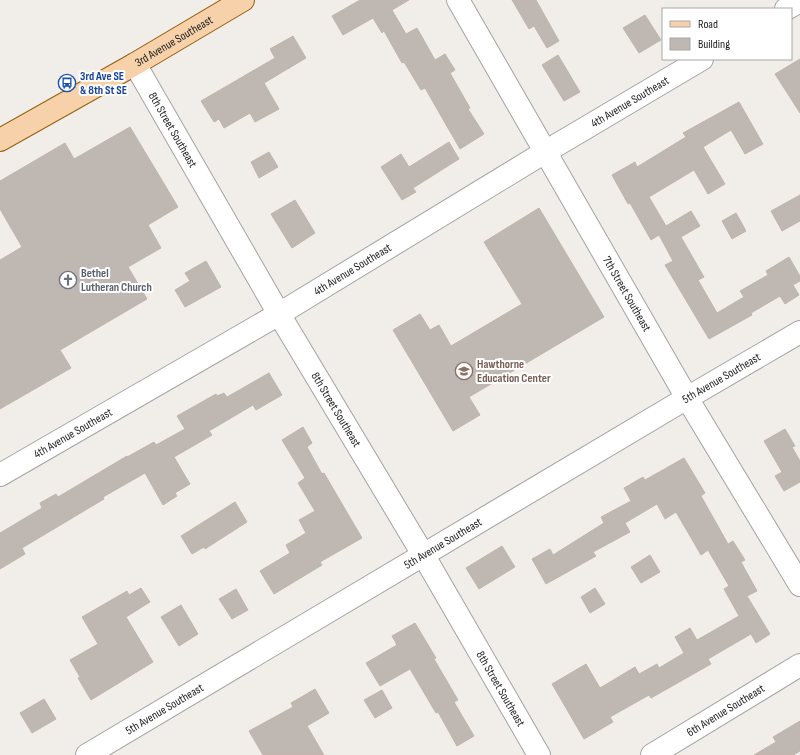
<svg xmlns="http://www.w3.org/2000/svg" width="800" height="755" font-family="'Sofia Sans Condensed',sans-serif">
<rect width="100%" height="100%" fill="#f1eee9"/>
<path fill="#bfb7b2" stroke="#c2b5ac" d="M360 0H409L392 10 406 34 417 28 435 60 445 54 455 70 450 73 470 108 468 109 484 134 460 149 425 88 421 90 404 62 402 63 384 31 382 33 373 18 343 35 332 16Z
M512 0H536L559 41 547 48 534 26 529 29Z
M645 15 661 40 639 53 623 28Z
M293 36 306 58 264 83 279 109 255 122 250 113 224 128 219 119 214 122 201 101 275 58 270 49Z
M558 55 580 92 564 101 542 65Z
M800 59V113L775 74Z
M739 102 763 144 745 154 731 130 703 147 725 184 708 194 694 170 649 197 666 226 691 211 700 226 681 237 704 277 698 280 717 313 744 297 740 291 768 275 766 271 789 257 800 276V281L793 285 799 295 785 304 780 296 751 313 752 315 709 339 665 265 673 261 659 235 651 240 630 203 628 204 612 175 635 162 637 167 686 137 683 133Z
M130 127 178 207 148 225 161 248 128 267 147 299 60 350 71 368 0 409V260L22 247 0 209V181L65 143 74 159Z
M449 142 459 159 413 188 416 192 402 200 381 167 401 154 409 167Z
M269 152 278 167 259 178 251 162Z
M800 195V221L782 231 771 211Z
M295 200 315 233 292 248 271 214Z
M539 208 604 317 469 397 480 415 453 431 393 330 420 314 430 330 439 325 451 346 522 304 484 242Z
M736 213 746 231 732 239 722 221Z
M206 261 221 287 185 307 175 290 190 281 185 273Z
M269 373 282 395 256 410 253 405 209 431 212 435 174 457 190 484 175 493 177 496 163 505 145 473 103 497 104 499 22 548 25 554 0 569V533L42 508 40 503 56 494 58 497 127 456V457L154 442 156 445 185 429 177 416 216 394 217 396 224 393 227 397Z
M303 427 312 443 307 447 322 474 324 473 362 538 320 562 322 565 274 594 260 571 290 553 286 545 306 533 299 520 315 511 298 483 305 478 282 440Z
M785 429 795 446 792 447 800 461V482L784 491 775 476 782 472 764 441Z
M684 458 705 493 701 496 728 544 733 541 745 560 741 562 757 591 747 596 770 634 756 643 751 634 708 659 711 664 651 698 649 695 610 717 613 722 584 739 552 684 586 664 600 688 635 667 639 674 657 664 659 668 684 653 675 637 690 628 697 640 739 616 724 589 729 586 708 550 701 555 676 512 665 519 657 504 625 523 630 532 593 552 596 556 546 584 532 559 550 549 553 555 604 523 601 517 631 501 624 488 643 477 645 480Z
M235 502 247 522 205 549 204 547 192 554 181 536Z
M502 546 515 567 479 589 466 568Z
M650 555 660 572 641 583 631 567Z
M141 588 150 602 126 617 153 662 91 700 78 678 80 677 70 660 98 644 82 617 127 591 129 595Z
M595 588 605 604 590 613 581 597Z
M236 589 248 610 232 619 219 599Z
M181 605 198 634 179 646 161 617Z
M415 623 436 658 434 659 458 700 454 702 474 736 457 746 438 712 436 713 410 669 380 686 366 663 397 645 392 636Z
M315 689 329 713 307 726 324 755H263L249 731 293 707 291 703Z
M382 690 392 708 375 718 364 700Z
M44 699 56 719 32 733 20 713Z
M800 721V751L793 755H754L776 742 773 737Z"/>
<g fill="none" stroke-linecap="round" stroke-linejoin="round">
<defs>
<g id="minor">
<path id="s1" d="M458 0 687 398 800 585"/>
<path d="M786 9 800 1"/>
<path id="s2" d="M135 64 279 314 424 556 539 755"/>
<path id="s3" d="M0 475 279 314 545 152 702 59"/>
<path id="s4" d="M87 755 687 398 800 332"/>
<path id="s5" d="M652 755 800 665"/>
</g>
<g id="major">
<path id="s6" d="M0 140 135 64 243 0"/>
</g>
</defs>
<use href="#minor" stroke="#a3a3a3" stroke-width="24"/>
<use href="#major" stroke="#94600b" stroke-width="24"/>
<use href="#minor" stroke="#fff" stroke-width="22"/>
<use href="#major" stroke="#f6d1aa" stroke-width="22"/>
</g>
<defs>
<symbol id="bus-ring" viewBox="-11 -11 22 22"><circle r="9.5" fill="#fff" stroke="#1a4fb4" stroke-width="1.5"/><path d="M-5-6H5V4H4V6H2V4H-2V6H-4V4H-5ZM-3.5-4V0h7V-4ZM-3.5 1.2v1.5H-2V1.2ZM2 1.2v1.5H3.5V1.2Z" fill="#1a4fb4"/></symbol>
<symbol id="church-ring" viewBox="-11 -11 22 22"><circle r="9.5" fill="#fff" stroke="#6b7280" stroke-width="1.5"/><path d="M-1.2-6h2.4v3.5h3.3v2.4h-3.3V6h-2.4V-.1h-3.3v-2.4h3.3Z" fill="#6b7280"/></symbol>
<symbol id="school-ring" viewBox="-11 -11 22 22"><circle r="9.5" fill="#fff" stroke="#8d6e63" stroke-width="1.5"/><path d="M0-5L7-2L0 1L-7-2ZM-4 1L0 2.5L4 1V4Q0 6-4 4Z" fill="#8d6e63"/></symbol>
</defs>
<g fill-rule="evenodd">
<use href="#bus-ring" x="57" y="73" width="20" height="20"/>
<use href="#church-ring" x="58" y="270" width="20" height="20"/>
<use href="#school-ring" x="454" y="361" width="20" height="20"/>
</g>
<g text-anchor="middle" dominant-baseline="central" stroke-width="4" stroke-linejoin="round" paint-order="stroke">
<g font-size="12" fill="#222" stroke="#fff">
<text stroke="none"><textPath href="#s6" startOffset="200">3rd Avenue Southeast</textPath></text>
<text stroke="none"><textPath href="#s3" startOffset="732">4th Avenue Southeast</textPath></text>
<text stroke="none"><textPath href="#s2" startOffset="76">8th Street Southeast</textPath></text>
<text stroke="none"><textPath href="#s3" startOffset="408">4th Avenue Southeast</textPath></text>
<text stroke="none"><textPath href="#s1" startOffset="339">7th Street Southeast</textPath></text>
<text stroke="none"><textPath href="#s4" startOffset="738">5th Avenue Southeast</textPath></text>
<text stroke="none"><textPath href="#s2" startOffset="400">8th Street Southeast</textPath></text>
<text stroke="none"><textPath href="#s3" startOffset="84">4th Avenue Southeast</textPath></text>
<text stroke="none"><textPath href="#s4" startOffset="414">5th Avenue Southeast</textPath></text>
<text stroke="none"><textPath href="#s2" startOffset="724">8th Street Southeast</textPath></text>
<text stroke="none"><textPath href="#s4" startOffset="90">5th Avenue Southeast</textPath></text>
<text stroke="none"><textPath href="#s5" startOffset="86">6th Avenue Southeast</textPath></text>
</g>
<g font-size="12" font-weight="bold" fill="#164399" stroke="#fff" text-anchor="start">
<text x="80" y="76">3rd Ave SE<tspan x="80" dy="14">&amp; 8th St SE</tspan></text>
</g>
<g font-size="12" font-weight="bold" fill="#5b616d" stroke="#fff" text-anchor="start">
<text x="81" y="273">Bethel<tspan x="81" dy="14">Lutheran Church</tspan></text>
</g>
<g font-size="12" font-weight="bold" fill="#785e54" stroke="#fff" text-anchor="start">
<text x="477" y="364">Hawthorne<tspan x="477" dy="14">Education Center</tspan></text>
</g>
</g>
<rect x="662" y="8" width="130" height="52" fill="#ffffff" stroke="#a7a7a7"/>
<rect x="670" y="21" width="20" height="6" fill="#f6d1aa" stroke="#a7a7a7"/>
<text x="698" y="28" font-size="12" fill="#222222">Road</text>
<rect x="670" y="38" width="20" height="12" fill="#bfb7b2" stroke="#a7a7a7"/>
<text x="698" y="48" font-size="12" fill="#222222">Building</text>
</svg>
